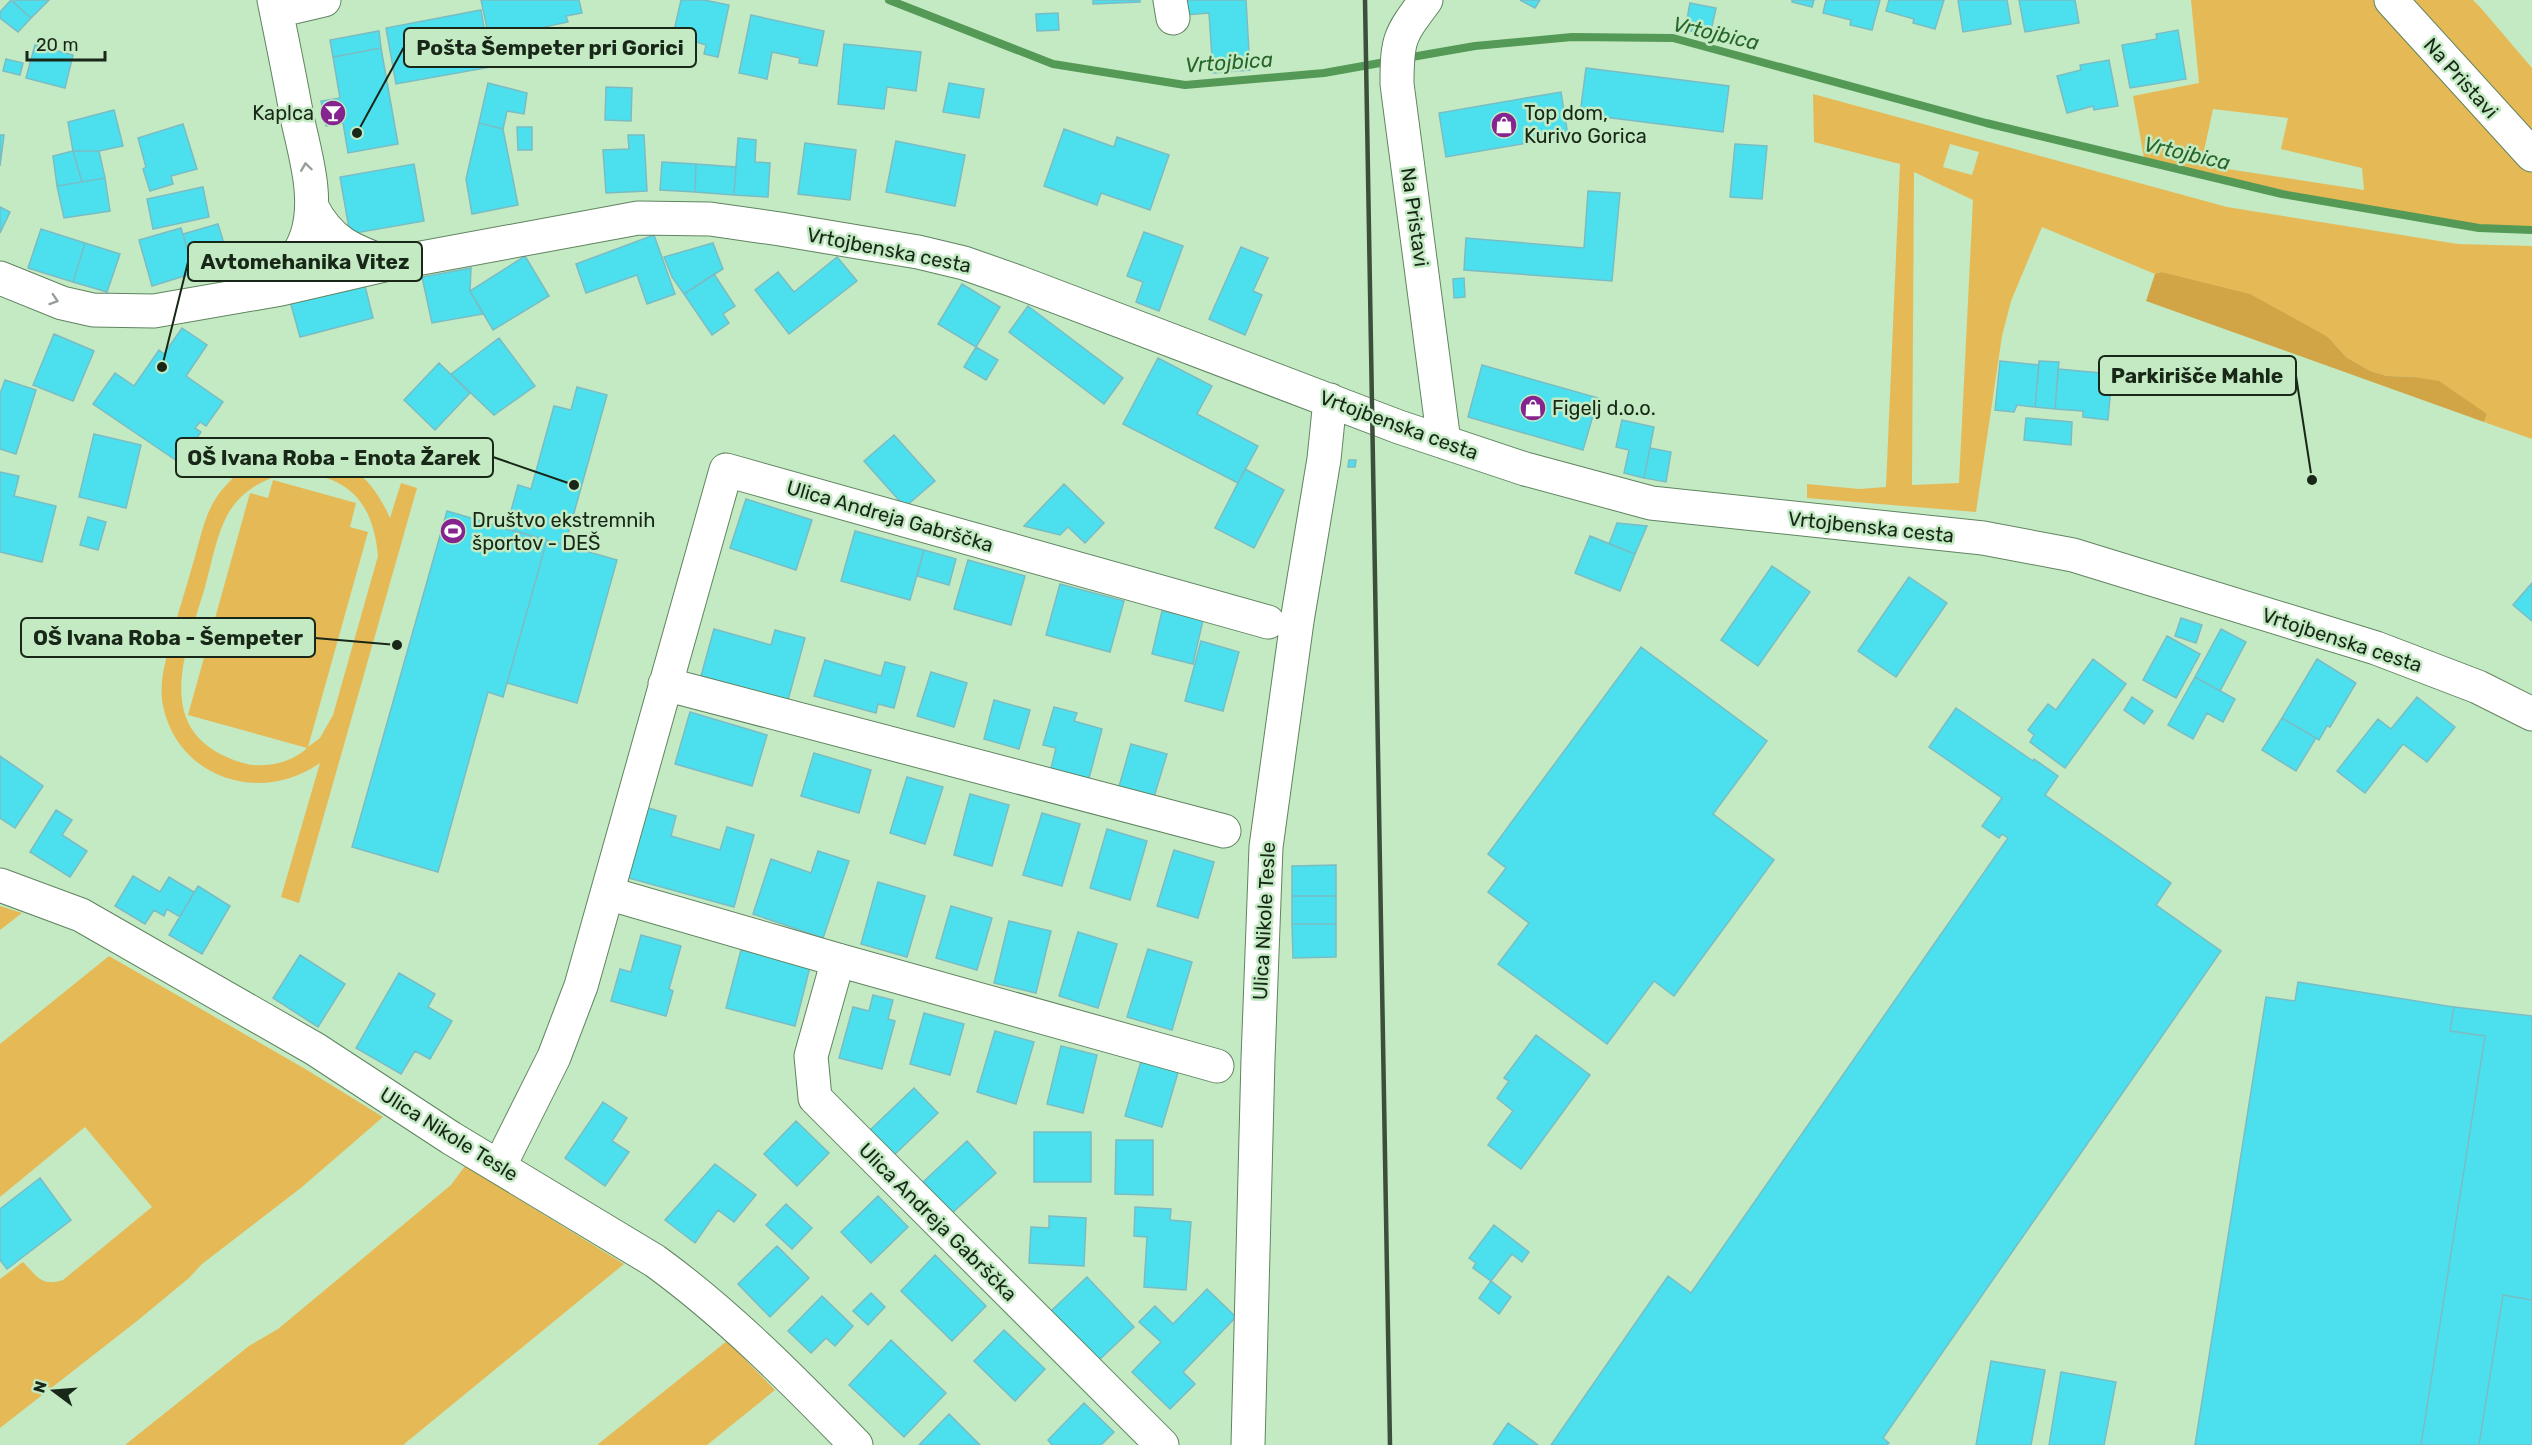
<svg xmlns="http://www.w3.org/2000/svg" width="2532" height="1445" font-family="Rubik,sans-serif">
<rect width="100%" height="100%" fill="#c3eac2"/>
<path fill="#e6b957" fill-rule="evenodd" d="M2191 0H2379L2532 166V229C2401 221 2273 196 2145 164L2133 96 2199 83ZM2213 109 2288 118 2281 149 2362 168 2364 190 2201 165Z
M2400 0H2473L2480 7 2532 68V147Z
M1813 94 2227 207 2458 244 2532 246V439L2484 422 2487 414 2415 377 2387 376 2370 371 2346 357 2328 337 2161 272 2155 274 2042 227 2011 301 2002 336 1976 512 1807 498V484L1859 489 1886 487 1900 164 1814 142ZM1950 144 1979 152 1972 175 1943 167ZM1914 172 1973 200 1959 483 1912 485Z
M301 452C349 462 369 472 390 518L401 483 417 488 299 903 281 897 320 763C259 806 174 777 162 700 161 690 162 674 165 664 172 631 183 599 192 567 199 545 203 518 216 498 221 490 230 481 237 474 255 459 279 456 301 452ZM287 473C345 472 373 499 378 556L333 715 320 738 308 747 368 532 350 527 356 503 273 480 268 498 250 493 188 715 307 748C292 763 263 769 243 763 149 735 185 654 205 587 212 563 217 530 231 509 245 489 264 479 287 473Z
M0 906 22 913 0 930Z
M109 956 307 1070 383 1117 302 1187 202 1264 189 1278 137 1321 0 1428V1279L23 1262C37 1276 41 1287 63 1280L152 1207 85 1127 0 1197V1044Z
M465 1166 624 1264 403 1445H125L249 1346 278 1329 451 1185Z
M727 1341 775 1390 707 1445H597Z"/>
<path fill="#d1a545" d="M2161 272 2250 294 2328 337 2346 357 2370 371 2387 376 2415 377 2439 381 2487 414 2484 422 2146 301 2155 274Z"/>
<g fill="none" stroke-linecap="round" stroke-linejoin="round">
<path stroke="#549955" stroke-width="8" d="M889 0 1053 64 1185 85 1324 73 1391 61
M1406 58 1475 46 1572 37 1673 38 1986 123 2282 194 2479 228 2532 230"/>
</g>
<path fill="#4ce0ee" stroke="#7abcc3" stroke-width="1.5" d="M11 0 31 18 18 32 0 18V12Z
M15 0H49L31 18 13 2Z
M481 0H579L582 13 566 16 568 22 502 36 501 30 488 33Z
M681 0H704L729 5 718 57 704 54 706 45 673 35Z
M1093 0H1140V2L1093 4Z
M1184 0H1246L1250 70 1213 73 1209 13 1185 15Z
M1520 0H1540L1535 8Z
M1792 0H1814L1812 7 1792 2Z
M1826 0H1880L1872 30 1850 25 1851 20 1823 13Z
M1889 0H1944L1935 29 1913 23 1914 19 1886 11Z
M1958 0H2007L2011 24 1963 32Z
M2019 0H2075L2079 23 2025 32Z
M1690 3 1716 8 1710 35 1685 30Z
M481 10 491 67 396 84 386 28Z
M1058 13 1059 30 1037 31 1036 14Z
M751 15 824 31 817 66 799 63 800 58 772 52 767 79 739 73Z
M2178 30 2186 79 2130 88 2122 45 2157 39 2156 34Z
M379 31 381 48 333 57 330 40Z
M844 44 921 52 916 91 887 87 884 109 838 104Z
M35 45 73 55 65 88 26 78Z
M381 48 398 144 348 153 343 123 326 126 321 101 340 98 333 57Z
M6 59 23 63 20 75 3 71Z
M2109 60 2118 106 2094 110 2093 106 2067 113 2057 76 2081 70 2080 65Z
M1586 68 1729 86 1723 132 1580 114Z
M488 83 527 93 524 114 507 111 503 129 479 123Z
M949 83 984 89 979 118 943 112Z
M606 87 632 88 631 121 605 120Z
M1561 92 1568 136 1446 157 1439 113Z
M114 110 123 146 99 151H73L68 122Z
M479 123 503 129 518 205 472 214 466 179Z
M183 124 197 169 171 176 173 184 150 191 143 169 146 167 138 138Z
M517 127H532V150H518Z
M1064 129 1114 147 1117 137 1169 155 1150 210 1101 193 1097 205 1044 186Z
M0 135H4L0 166Z
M628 135H644L647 191 606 193 603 150 629 149Z
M738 138 756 140 755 162 770 163 768 197 734 195Z
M896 141 965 155 955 206 886 192Z
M805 143 856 150 850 200 798 194Z
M1735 144 1767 146 1762 199 1730 197Z
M73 151 82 182 57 186 53 156Z
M73 151H99L105 178 82 182Z
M662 162 696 164 695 192 660 190Z
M414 164 424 221 350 234 340 177Z
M696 164 736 167 734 195 695 192Z
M105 178 110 211 64 218 57 186Z
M203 187 209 217 153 229 147 199Z
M1588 191 1620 193 1612 281 1464 270 1466 238 1584 248Z
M0 207 10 212 0 233Z
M218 224 230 263 194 273 183 234Z
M181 228 194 273 152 286 139 240Z
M41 229 85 243 73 282 28 268Z
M1144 232 1183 246 1159 311 1136 302 1143 282 1127 276Z
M654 235 675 294 647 304 637 275 586 293 576 264Z
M85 243 120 254 107 292 73 282Z
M713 243 723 269 684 294 672 277 664 257Z
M1241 247 1268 258 1253 291 1262 295 1245 335 1209 319Z
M525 256 549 296 493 330 470 291Z
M837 257 857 281 789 334 755 290 778 272 794 292Z
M471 268 470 291 483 314 432 323 422 277Z
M714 274 735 306 723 314 729 323 712 335 684 294Z
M1464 278 1465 297 1454 298 1453 279Z
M364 282 373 318 300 337 290 301Z
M962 284 1000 307 976 347 938 324Z
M1028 306 1123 378 1104 404 1009 332Z
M182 328 207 345 186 376 223 402 206 426 200 422 195 428 201 432 180 463 93 404 115 373 134 386 159 350 164 354Z
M54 334 94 351 73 401 33 385Z
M499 338 535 386 494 415 451 374Z
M976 347 998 360 986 380 964 367Z
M1158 358 1212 386 1197 414 1258 446 1238 483 1123 424Z
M2000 361 2039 365 2035 407 2017 405 2014 412 1995 410Z
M2039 361 2059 362 2055 409 2035 407Z
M439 363 470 393 435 430 404 400Z
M1482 365 1598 398 1583 450 1468 417Z
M2058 369 2112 374 2108 420 2083 417V411L2055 409Z
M5 380 36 390 16 454 0 449V394Z
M577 387 607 395 565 545 506 529 518 485 531 489 554 406 571 410Z
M2026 418 2072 422 2071 445 2024 440Z
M1622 420 1654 427 1644 478 1624 473 1629 450 1616 447Z
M94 434 141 445 126 508 79 497Z
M894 435 935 481 905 507 864 461Z
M1650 448 1671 452 1666 482 1644 478Z
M1349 460H1356L1355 467H1348Z
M1245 469 1284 490 1254 548 1215 528Z
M0 472 19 476 14 496 56 506 42 562 0 552Z
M1064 484 1104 523 1085 543 1068 527 1060 535 1024 526Z
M746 499 812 520 796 570 730 548Z
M447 511 547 540 503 697 488 692 438 872 352 847Z
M88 517 106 522 98 550 80 545Z
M1617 523 1647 526 1635 554 1609 544Z
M855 531 924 550 910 600 841 581Z
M1590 536 1635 554 1620 591 1575 573Z
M547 540 617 560 577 703 507 683Z
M924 550 956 559 949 585 917 576Z
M968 560 1025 576 1011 625 954 609Z
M1772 566 1810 592 1758 666 1721 640Z
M1909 577 1947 603 1896 677 1858 651Z
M2532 583V621L2513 605Z
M1060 584 1124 601 1110 652 1046 635Z
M1162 611 1203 620 1193 664 1152 654Z
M2181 618 2202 625 2196 643 2175 636Z
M714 629 771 645 775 630 805 638 788 700 701 676Z
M2221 629 2246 642 2220 691 2195 677Z
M2167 636 2200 654 2176 698 2143 680Z
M1201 641 1239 652 1223 711 1185 701Z
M1641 647 1767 741 1713 814 1774 860 1674 996 1654 981 1607 1044 1498 964 1529 923 1488 892 1506 868 1488 854Z
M2093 659 2126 684 2065 768 2030 742 2034 735 2028 730 2048 704 2056 710Z
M2317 659 2356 683 2330 727 2327 726 2319 740 2282 718Z
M825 660 881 676 885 662 905 667 894 708 878 704 876 713 814 696Z
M931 672 967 683 954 727 917 716Z
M2195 677 2235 699 2223 722 2207 713 2193 739 2168 725Z
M2132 697 2153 711 2144 724 2124 710Z
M2417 697 2455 727 2427 762 2403 744 2365 793 2337 771 2378 719 2391 729Z
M994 700 1030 710 1019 749 984 739Z
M1054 707 1077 713 1074 721 1102 729 1088 782 1050 772 1056 748 1043 745Z
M1956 708 2033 761 2034 759 2058 776 2045 795 2171 883 2156 905 2221 951 1883 1438 1889 1443 1887 1445H1551L1668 1276 1691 1293 2008 838 2002 834 1999 838 1982 826 2002 798 1929 747Z
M690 712 767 735 752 786 675 764Z
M2282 718 2316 738 2296 771 2262 750Z
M1131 744 1167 754 1153 800 1118 790Z
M814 753 871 770 859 813 801 796Z
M0 756 43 786 15 828 0 818Z
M907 777 943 787 925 844 890 833Z
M970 794 1009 805 992 866 954 855Z
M645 807 676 816 671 836 720 850 727 827 754 835 734 907 625 877Z
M56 810 72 820 62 835 87 851 70 877 30 852Z
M1042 813 1080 824 1062 886 1023 875Z
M1107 829 1147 841 1130 900 1090 888Z
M1174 850 1214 862 1198 918 1157 906Z
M818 851 849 861 823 938 753 914 771 859 811 873Z
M1336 865V896H1292V866Z
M133 876 160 892 169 877 194 892 180 917 167 909 164 916 154 910 145 924 115 906Z
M878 882 925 896 907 957 861 944Z
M198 886 230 906 202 954 169 935Z
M1292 896H1336V924H1292Z
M951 906 992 918 977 970 936 958Z
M1009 921 1051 931 1036 993 994 983Z
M1292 924H1336V957L1293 958Z
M1078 932 1117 944 1098 1008 1059 996Z
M641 935 681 946 669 989 673 991 666 1016 611 1001 620 969 631 972Z
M1148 949 1192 962 1172 1030 1127 1017Z
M741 950 810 967 795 1026 726 1008Z
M300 955 345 984 318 1027 273 998Z
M399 973 435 994 428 1007 452 1021 430 1059 415 1051 401 1074 356 1048Z
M2298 982 2454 1007 2450 1031 2485 1036 2421 1445H2195L2266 997 2295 1001Z
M873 995 893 1000 888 1019 895 1021 882 1069 839 1058 853 1007 869 1011Z
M2454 1007 2532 1016V1300L2503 1295 2479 1445H2421L2485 1036 2450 1031Z
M924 1013 964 1024 950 1075 910 1064Z
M995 1031 1034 1042 1016 1104 977 1092Z
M1536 1035 1590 1075 1521 1169 1488 1145 1513 1111 1497 1098 1509 1081 1504 1078Z
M1061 1046 1097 1055 1083 1113 1047 1104Z
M1142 1058 1179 1069 1162 1127 1125 1116Z
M914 1088 938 1113 893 1156 869 1131Z
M603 1102 627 1118 612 1141 629 1152 605 1186 565 1158Z
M796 1121 829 1153 797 1186 764 1154Z
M1034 1132H1091V1182H1034Z
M1116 1140H1153V1195L1115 1194Z
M967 1141 996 1173 951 1214 923 1182Z
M715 1164 756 1195 734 1222 718 1210 695 1243 665 1220Z
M40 1178 71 1220 7 1269 0 1260V1209Z
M878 1196 908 1227 871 1263 841 1232Z
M786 1204 812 1228 792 1249 766 1225Z
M1135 1207 1171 1209 1170 1220 1191 1222 1186 1290 1144 1287 1147 1237 1134 1236Z
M1049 1216 1086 1218 1084 1266 1029 1263 1031 1227 1049 1228Z
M1494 1225 1529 1252 1522 1262 1512 1254 1491 1281 1473 1268 1476 1263 1469 1258Z
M777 1246 809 1278 770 1317 738 1284Z
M935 1255 986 1306 952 1341 901 1291Z
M1087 1277 1134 1327 1097 1362 1051 1311Z
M1491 1281 1511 1297 1499 1314 1479 1298Z
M1207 1289 1236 1317 1183 1372 1195 1384 1170 1409 1132 1372 1161 1342 1139 1322 1155 1306 1173 1324Z
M871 1293 885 1307 868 1325 853 1311Z
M2503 1295 2532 1300V1445H2479Z
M822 1296 853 1326 835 1346 826 1338 811 1353 788 1331Z
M1004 1330 1045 1369 1015 1401 974 1361Z
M891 1340 946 1393 904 1437 849 1385Z
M1991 1361 2045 1370 2031 1445H1976Z
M2061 1372 2116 1382 2104 1445H2049Z
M1084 1403 1114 1432 1101 1445H1052L1048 1440Z
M949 1414 980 1445H919Z
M1508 1423 1538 1445H1493Z"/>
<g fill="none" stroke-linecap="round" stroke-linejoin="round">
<defs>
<path id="minor" d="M1170 0 1173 18
M1426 0C1399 36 1397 39 1397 84L1444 442
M2391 0 2532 155
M277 11 324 0
M312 207C330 243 354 251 389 264
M0 278 62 303 93 310 154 311 281 289 389 264 638 218 710 219 780 229 918 252 964 263 1018 282 1399 427 1525 469 1651 503 1983 538 2073 555 2376 648 2478 687 2532 714
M263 292C281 279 300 257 307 235 319 198 305 154 297 117 290 78 282 39 274 0
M665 684 1224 831
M0 885 81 915 315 1049 451 1138 655 1261C728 1314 793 1380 856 1445
M607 893 838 960 1217 1066
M838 960 811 1056 815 1098 1162 1445
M499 1167 554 1057 581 986 726 470 1268 622
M1248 1445 1258 1059 1266 847 1297 621 1324 459 1330 400"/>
</defs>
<use href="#minor" stroke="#608460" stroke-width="35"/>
<use href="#minor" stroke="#fff" stroke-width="33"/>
<path stroke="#3b4f3b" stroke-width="4.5" d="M1365 0 1390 1445"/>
</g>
<defs><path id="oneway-chevron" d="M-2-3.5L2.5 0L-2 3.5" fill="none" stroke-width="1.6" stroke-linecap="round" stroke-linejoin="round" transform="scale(1.5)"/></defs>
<g stroke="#979e97">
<use href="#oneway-chevron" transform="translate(306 167) rotate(-98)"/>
<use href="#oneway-chevron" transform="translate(54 300) rotate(18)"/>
</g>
<defs>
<symbol id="bar-disc" viewBox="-11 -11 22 22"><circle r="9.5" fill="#85248e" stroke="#c3eac2"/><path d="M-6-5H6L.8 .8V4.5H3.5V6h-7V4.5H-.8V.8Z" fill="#fff"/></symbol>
<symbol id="shop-disc" viewBox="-11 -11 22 22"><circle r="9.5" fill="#85248e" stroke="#c3eac2"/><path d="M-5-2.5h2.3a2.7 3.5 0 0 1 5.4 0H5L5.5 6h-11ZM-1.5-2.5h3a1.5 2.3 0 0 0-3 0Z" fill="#fff"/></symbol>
<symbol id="stadium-disc" viewBox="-11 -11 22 22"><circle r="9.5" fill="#85248e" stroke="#c3eac2"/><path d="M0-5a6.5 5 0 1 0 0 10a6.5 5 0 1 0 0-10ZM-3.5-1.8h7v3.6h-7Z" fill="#fff"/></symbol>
</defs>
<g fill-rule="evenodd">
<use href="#bar-disc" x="318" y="98" width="30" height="30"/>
<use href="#shop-disc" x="1489" y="110" width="30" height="30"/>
<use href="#shop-disc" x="1518" y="393" width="30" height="30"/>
<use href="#stadium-disc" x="438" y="516" width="30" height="30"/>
</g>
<g text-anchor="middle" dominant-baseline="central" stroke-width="5" stroke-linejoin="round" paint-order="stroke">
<g font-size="20" fill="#182718" stroke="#c3eac2">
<text transform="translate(2461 78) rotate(48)">Na Pristavi</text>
<text transform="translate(1415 217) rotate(82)">Na Pristavi</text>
<text transform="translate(889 250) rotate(11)">Vrtojbenska cesta</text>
<text transform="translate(1399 425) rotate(20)">Vrtojbenska cesta</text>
<text transform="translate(890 516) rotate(16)">Ulica Andreja Gabrščka</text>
<text transform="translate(1871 527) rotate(6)">Vrtojbenska cesta</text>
<text transform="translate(2342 640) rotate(18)">Vrtojbenska cesta</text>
<text transform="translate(1264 921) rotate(-87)">Ulica Nikole Tesle</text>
<text transform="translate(449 1134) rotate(32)">Ulica Nikole Tesle</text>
<text transform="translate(938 1222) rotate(45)">Ulica Andreja Gabrščka</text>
</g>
<g font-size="20" fill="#182718" stroke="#c3eac2" text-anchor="start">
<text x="314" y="113" text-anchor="end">Kaplca</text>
<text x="1524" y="113">Top dom,<tspan x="1524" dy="23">Kurivo Gorica</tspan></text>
<text x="1552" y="408">Figelj d.o.o.</text>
<text x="472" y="520">Društvo ekstremnih<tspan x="472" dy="23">športov - DEŠ</tspan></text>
</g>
<g font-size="21" font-style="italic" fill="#28652b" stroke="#c3eac2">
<text transform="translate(1716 33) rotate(13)">Vrtojbica</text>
<text transform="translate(1229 62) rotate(-4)">Vrtojbica</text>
<text transform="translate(2187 153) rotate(13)">Vrtojbica</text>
</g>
</g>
<path fill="none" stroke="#182718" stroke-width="2" d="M357 133L404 47M162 367L188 262M2312 480L2296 376M574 485L493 457M397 645L315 638"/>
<g fill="#182718" stroke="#c3eac2" stroke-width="2">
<circle cx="357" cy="133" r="6"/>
<circle cx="162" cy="367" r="6"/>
<circle cx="2312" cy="480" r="6"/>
<circle cx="574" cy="485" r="6"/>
<circle cx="397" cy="645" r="6"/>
</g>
<g fill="#c3eac2" stroke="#182718" stroke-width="2">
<rect x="404" y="28" width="292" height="39" rx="6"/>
<rect x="188" y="242" width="234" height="39" rx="6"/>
<rect x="2099" y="356" width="197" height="39" rx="6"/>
<rect x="176" y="438" width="317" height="39" rx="6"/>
<rect x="21" y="618" width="294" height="39" rx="6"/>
</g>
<g font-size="21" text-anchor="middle" font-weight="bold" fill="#182718">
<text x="550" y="55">Pošta Šempeter pri Gorici</text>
<text x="305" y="269">Avtomehanika Vitez</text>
<text x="2197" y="383">Parkirišče Mahle</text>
<text x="334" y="465">OŠ Ivana Roba - Enota Žarek</text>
<text x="168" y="645">OŠ Ivana Roba - Šempeter</text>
</g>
<g transform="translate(54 1391) rotate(286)" stroke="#c3eac2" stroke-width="4.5" paint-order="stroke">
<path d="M0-4.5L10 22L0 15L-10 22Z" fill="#182718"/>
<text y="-9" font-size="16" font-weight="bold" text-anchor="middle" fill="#182718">N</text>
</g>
<path d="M27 51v9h78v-9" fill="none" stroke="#182718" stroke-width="3"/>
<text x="36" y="51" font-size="18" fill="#182718" stroke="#c3eac2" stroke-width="4.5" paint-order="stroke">20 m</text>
</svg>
